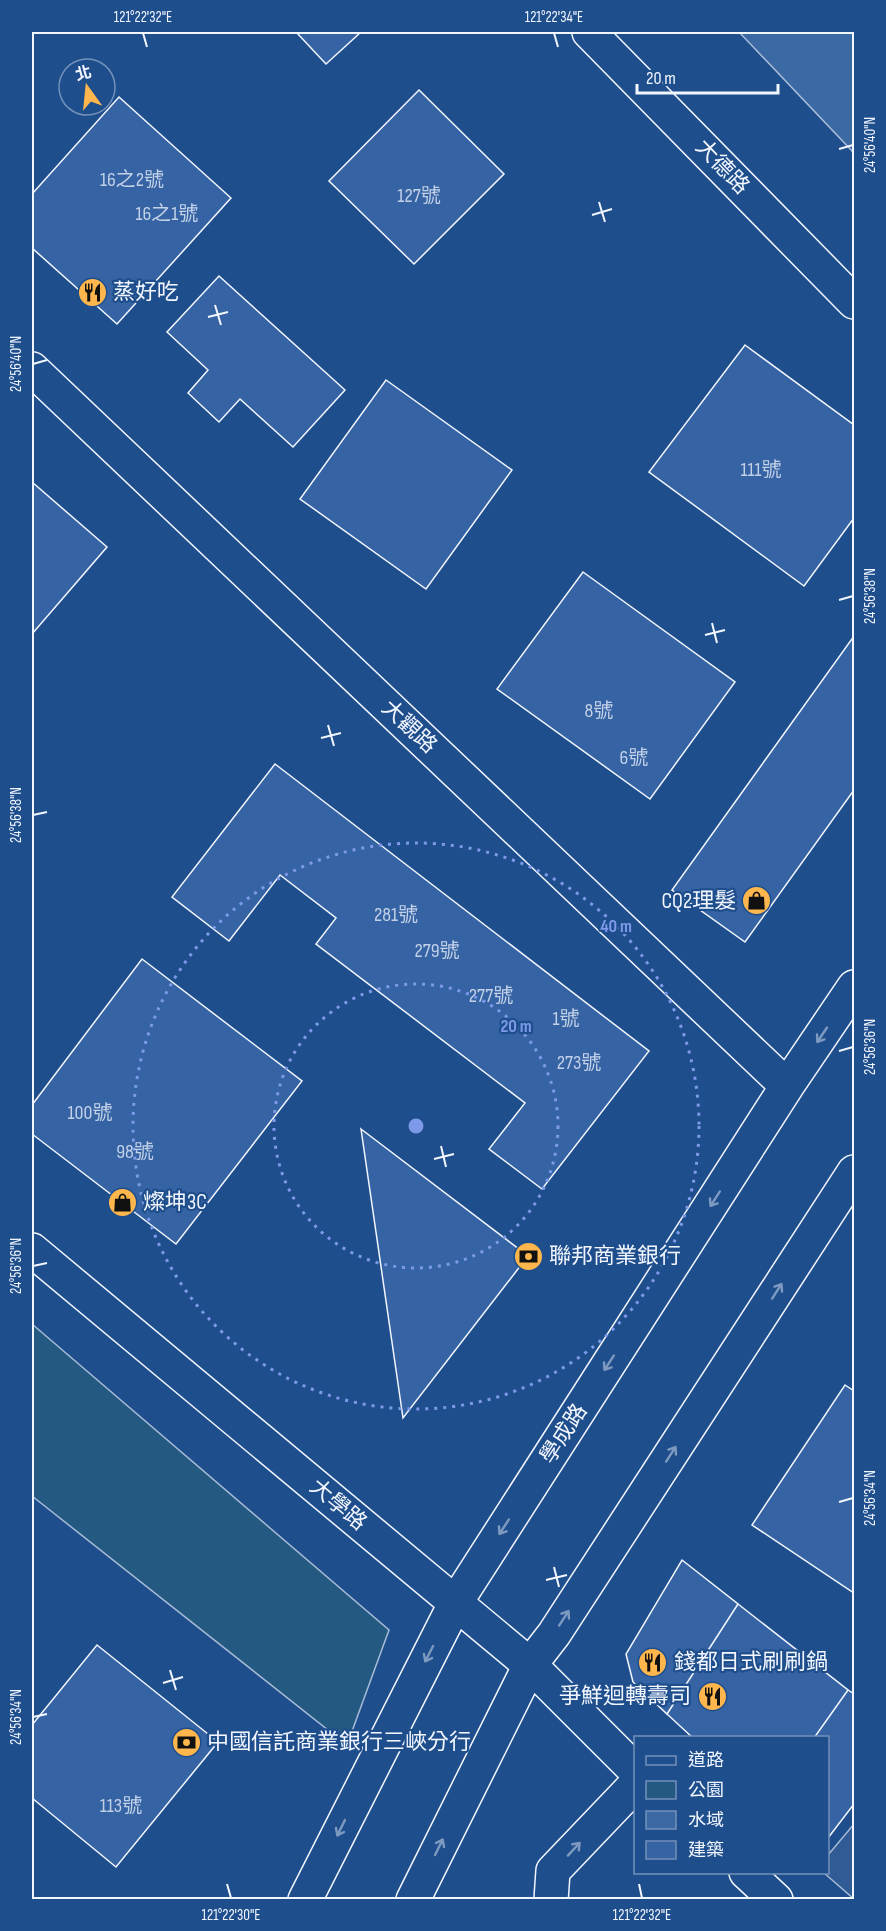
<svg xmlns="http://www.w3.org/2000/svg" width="886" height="1931" font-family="'Sofia Sans Condensed','Noto Sans TC',sans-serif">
<rect width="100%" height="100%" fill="#1f4e8c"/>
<path fill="#245a82" stroke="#a8bbd7" stroke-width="1.5" d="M32 1324 389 1630 347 1745 32 1496Z"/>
<path fill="#305b95" stroke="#a8bbd7" stroke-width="1.5" d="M854 1824V1899L824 1873 828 1872V1855Z"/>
<path fill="#3b69a3" stroke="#a8bbd7" stroke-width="1.5" d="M739 32H854V153Z"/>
<path fill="#3563a3" stroke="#f2f6ff" stroke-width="1.5" d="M296 32H361L326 64Z
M419 90 504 174 414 264 329 181Z
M119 97 231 198 117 324 32 248V194Z
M219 276 345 390 293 447 240 399 219 422 188 393 208 370 167 332Z
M745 345 854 425V518L804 586 649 472Z
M386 380 512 470 426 589 300 499Z
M32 482 107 547 32 634Z
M583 572 735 682 650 799 497 689Z
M854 636V790L745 942 672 890Z
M275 764 649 1051 542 1189 489 1149 525 1103 316 944 336 918 280 875 229 941 172 897Z
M142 959 302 1081 176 1244 32 1134V1105Z
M361 1129 528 1256 403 1418Z
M845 1385 854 1391V1593L752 1525Z
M682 1560 738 1604 667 1714 633 1682 626 1654Z
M738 1604 848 1690 814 1738H693L667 1714Z
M97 1645 218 1742 116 1867 32 1798V1725Z
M848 1690 854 1694V1804L828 1838V1738H814Z"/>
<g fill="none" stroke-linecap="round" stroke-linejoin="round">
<defs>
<path id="minor" d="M589 32 854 302
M32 369 787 1086
M32 1250 530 1665 636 1771
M746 1872 776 1900
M305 1900 456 1602 787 1086 854 987
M413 1900 530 1665 554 1634 854 1172
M551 1900 553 1871 636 1784"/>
</defs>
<use href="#minor" stroke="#f2f6ff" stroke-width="36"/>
<use href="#minor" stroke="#1f4e8c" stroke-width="33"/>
</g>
<defs><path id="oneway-shaft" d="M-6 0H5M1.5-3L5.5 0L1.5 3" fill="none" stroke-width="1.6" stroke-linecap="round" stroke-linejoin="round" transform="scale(1.5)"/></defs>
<g stroke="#7e9ac0">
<use href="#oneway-shaft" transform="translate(822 1035) rotate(124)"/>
<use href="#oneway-shaft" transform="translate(715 1199) rotate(123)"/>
<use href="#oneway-shaft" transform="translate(777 1291) rotate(-57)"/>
<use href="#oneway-shaft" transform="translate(609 1363) rotate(123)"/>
<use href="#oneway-shaft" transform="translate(671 1454) rotate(-57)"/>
<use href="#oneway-shaft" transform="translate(504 1527) rotate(123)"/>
<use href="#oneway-shaft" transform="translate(564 1618) rotate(-57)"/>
<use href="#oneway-shaft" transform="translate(429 1654) rotate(117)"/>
<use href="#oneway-shaft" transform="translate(341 1828) rotate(116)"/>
<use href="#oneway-shaft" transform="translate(439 1847) rotate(-64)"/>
<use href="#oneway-shaft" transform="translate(574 1849) rotate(-47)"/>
</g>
<path fill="none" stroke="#f2f6ff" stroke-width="2" d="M143 33 147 47M554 33 558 47M839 149 853 145M599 202 605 222M592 215 612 209M215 305 221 325M208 317 228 312M33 364 47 360M839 600 853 596M712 623 717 643M705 635 725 630M328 725 334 746M321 738 341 733M33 815 47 812M839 1051 853 1047M441 1146 446 1167M434 1159 454 1154M33 1266 47 1263M839 1502 853 1498M554 1567 559 1587M546 1580 567 1575M170 1670 176 1690M163 1683 183 1677M33 1717 47 1714M227 1884 231 1898M639 1884 642 1898"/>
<g fill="none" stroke="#7d9aea" stroke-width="3" stroke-dasharray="3 6">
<circle cx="416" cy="1126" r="142"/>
<circle cx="416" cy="1126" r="283"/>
</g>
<defs>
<symbol id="restaurant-disc" viewBox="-11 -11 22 22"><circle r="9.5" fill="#ffb74d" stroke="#1f4e8c"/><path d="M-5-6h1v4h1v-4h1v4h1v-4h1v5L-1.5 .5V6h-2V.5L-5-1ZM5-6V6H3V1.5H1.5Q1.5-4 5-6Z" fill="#111"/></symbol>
<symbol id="shop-disc" viewBox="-11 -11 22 22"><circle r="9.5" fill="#ffb74d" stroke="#1f4e8c"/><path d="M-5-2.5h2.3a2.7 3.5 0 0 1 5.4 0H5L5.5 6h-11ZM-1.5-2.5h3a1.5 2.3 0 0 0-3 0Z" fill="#111"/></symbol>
<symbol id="bank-disc" viewBox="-11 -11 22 22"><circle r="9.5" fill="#ffb74d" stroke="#1f4e8c"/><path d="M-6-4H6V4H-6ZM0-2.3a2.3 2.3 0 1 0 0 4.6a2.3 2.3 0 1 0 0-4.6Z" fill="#111"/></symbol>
</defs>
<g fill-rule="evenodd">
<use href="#restaurant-disc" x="76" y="276" width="33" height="33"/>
<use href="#shop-disc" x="740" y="884" width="33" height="33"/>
<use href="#shop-disc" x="106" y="1186" width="33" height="33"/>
<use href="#bank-disc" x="512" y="1240" width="33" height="33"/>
<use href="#restaurant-disc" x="636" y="1646" width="33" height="33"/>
<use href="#restaurant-disc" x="696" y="1680" width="33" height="33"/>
<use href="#bank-disc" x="170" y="1726" width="33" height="33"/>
</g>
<g text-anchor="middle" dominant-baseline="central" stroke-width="4.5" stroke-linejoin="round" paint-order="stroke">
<g font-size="20" fill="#c3d1e8">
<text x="132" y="180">16之2號</text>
<text x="419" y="196">127號</text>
<text x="167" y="214">16之1號</text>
<text x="761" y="470">111號</text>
<text x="599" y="711">8號</text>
<text x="634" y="758">6號</text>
<text x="396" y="915">281號</text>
<text x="437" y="951">279號</text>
<text x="491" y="996">277號</text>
<text x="566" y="1019">1號</text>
<text x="579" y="1063">273號</text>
<text x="90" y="1113">100號</text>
<text x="135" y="1152">98號</text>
<text x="121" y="1806">113號</text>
</g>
<g font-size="22" fill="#f2f6ff" stroke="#1f4e8c">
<text transform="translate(722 167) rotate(46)">大德路</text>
<text transform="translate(409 727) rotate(43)">大觀路</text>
<text transform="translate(564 1434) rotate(-57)">學成路</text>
<text transform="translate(338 1505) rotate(40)">大學路</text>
</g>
<g font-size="22" fill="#f2f6ff" stroke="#1f4e8c" text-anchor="start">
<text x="113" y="292">蒸好吃</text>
<text x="736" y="901" text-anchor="end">CQ2理髮</text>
<text x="143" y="1202">燦坤3C</text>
<text x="549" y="1256">聯邦商業銀行</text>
<text x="674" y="1662">錢都日式刷刷鍋</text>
<text x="691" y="1696" text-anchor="end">爭鮮迴轉壽司</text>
<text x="207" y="1742">中國信託商業銀行三峽分行</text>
</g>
</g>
<circle cx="416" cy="1126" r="9" fill="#7d9aea" stroke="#1f4e8c" stroke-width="3"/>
<g font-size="18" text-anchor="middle" font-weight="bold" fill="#7d9aea" stroke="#1f4e8c" stroke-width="4.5" stroke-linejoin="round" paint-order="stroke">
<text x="616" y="932">40 m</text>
<text x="516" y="1032">20 m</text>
</g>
<rect width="886" height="1931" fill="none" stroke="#1f4e8c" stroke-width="66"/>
<rect x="634" y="1736" width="195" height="138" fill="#1f4e8c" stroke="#7391ba" stroke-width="1.5"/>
<rect x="646" y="1756" width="30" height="9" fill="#1f4e8c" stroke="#7391ba" stroke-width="1.5"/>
<text x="688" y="1766" font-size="18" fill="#f2f6ff">道路</text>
<rect x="646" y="1781" width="30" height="18" fill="#245a82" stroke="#7391ba" stroke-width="1.5"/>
<text x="688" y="1796" font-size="18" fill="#f2f6ff">公園</text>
<rect x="646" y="1811" width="30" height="18" fill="#3b69a3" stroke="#7391ba" stroke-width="1.5"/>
<text x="688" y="1826" font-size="18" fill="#f2f6ff">水域</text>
<rect x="646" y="1841" width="30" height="18" fill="#3563a3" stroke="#7391ba" stroke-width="1.5"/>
<text x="688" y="1856" font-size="18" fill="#f2f6ff">建築</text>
<g transform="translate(87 87) rotate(345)"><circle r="28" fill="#1f4e8c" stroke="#7391ba" stroke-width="1.5"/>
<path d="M0-4.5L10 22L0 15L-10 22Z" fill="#ffb74d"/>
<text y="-9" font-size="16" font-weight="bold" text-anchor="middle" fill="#f2f6ff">北</text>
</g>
<path d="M637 84v9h141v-9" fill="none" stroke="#f2f6ff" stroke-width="3"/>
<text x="646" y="84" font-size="18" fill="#f2f6ff" stroke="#1f4e8c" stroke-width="4.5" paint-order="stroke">20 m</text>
<rect x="33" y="33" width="820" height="1865" fill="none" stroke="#f2f6ff" stroke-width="2"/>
<g font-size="15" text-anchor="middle" fill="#f2f6ff">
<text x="143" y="22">121°22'32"E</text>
<text x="554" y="22">121°22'34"E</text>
<text transform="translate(870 145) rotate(-90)" y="5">24°56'40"N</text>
<text transform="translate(16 364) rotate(-90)" y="5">24°56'40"N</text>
<text transform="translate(870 596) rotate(-90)" y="5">24°56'38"N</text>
<text transform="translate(16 815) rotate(-90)" y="5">24°56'38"N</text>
<text transform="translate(870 1047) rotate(-90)" y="5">24°56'36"N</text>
<text transform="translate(16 1266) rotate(-90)" y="5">24°56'36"N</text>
<text transform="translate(870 1498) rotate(-90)" y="5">24°56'34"N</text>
<text transform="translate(16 1717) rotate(-90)" y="5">24°56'34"N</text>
<text x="231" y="1920">121°22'30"E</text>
<text x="642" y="1920">121°22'32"E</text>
</g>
</svg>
